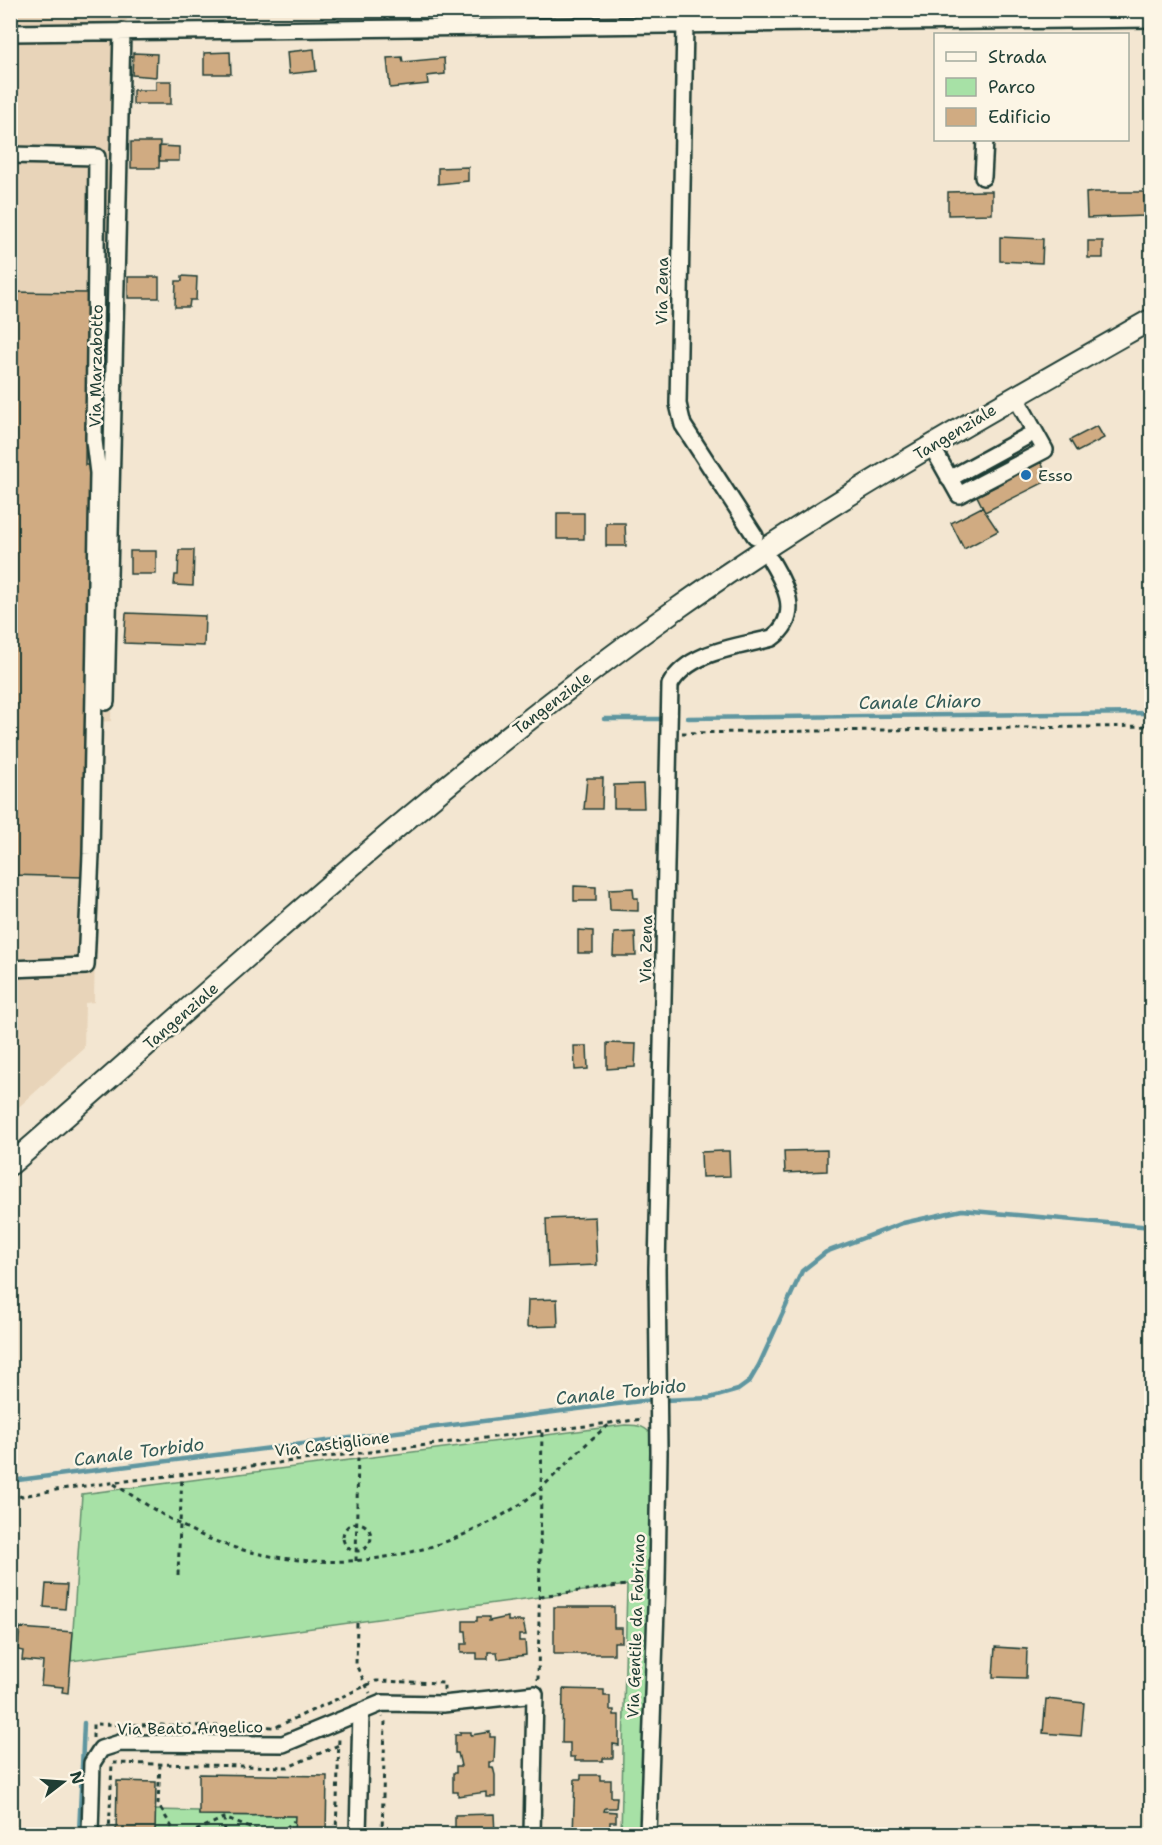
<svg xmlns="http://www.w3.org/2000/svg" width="1162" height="1845" font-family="'Shantell Sans',sans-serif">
<rect width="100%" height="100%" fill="#f3e6d1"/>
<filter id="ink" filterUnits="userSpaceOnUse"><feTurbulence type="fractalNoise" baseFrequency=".0167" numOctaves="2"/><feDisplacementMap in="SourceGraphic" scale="12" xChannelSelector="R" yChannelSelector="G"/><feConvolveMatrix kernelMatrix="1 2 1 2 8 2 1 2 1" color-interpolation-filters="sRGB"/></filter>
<g filter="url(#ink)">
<path fill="#e8d4b9" d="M11 11H127L111 721 99 722 94 1002 85 1003 84 1048 11 1114Z"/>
<path fill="#a7e1a6" stroke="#638f6d" stroke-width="1.5" d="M625 1425C640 1425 646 1426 655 1439L645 1834H621L627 1585 71 1661 82 1494Z
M155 1810 199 1811V1815L295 1816 294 1834H155Z"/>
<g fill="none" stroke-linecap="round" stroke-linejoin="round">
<path stroke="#5e96a0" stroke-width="4.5" d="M688 718 1152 713
M604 719H665
M10 1481 641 1401 710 1398 738 1390 749 1382 759 1365 802 1271 826 1252 903 1223 962 1210 1152 1227
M79 1834 84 1723"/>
</g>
<path fill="#d0ab82" stroke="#1f3d34" stroke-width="1.5" d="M314 49 316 71 289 74 287 52Z
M230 52 231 74H204V53Z
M133 53 157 54 156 77 132 75Z
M402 57 403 62 444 58 445 74 427 76 428 84 390 88 387 58Z
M156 81H171V104H133V90H156Z
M131 142H160L159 168H131Z
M159 146 179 147V161H159Z
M468 167V181L438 184V168Z
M985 191H992V214L948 215V192Z
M1095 192H1144L1145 216 1087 218 1086 193Z
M1000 237 1043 239 1042 263 1000 261Z
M1088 241H1103V258H1088Z
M182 276 197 277 196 300H190L189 307H175L176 281H182Z
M128 277H159V298H128Z
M10 292 87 293 85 465H90L83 877 10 875Z
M1097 426 1104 438 1077 452 1070 440Z
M1004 442 1020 473 1041 462 1049 480 985 512 977 496 997 486 980 454Z
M982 507 998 531 964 549 951 523Z
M557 513H584V539H557Z
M606 523H625L626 546H606Z
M179 550H194L193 586 174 585 175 575H178Z
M130 551H156V574H130Z
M126 613 205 616 204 646 124 643Z
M587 778H603L602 809H584Z
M643 784 644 808H614V785Z
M574 886 596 887V901H574Z
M633 888 634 898H638V911L610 910 609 889Z
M578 930 593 931V953H578Z
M635 932 636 956H613L614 933Z
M607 1043 636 1044 635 1067 607 1069Z
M574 1046H587L588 1069 575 1070Z
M827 1150V1171L785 1173 784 1151Z
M723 1151H729L730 1176 702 1177 701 1152Z
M595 1217 597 1265 548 1267 546 1219Z
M557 1299 558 1326 527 1327 528 1300Z
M46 1584 67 1585 65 1609 44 1607Z
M554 1607H614V1628H622V1642H614V1654H554Z
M477 1617H489V1621L508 1617V1621H523L526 1635H519V1641H525L526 1655 498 1659 497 1652H488V1659H477V1653H461V1644H467L466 1631H463V1621H477Z
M20 1628 73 1632 68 1693 62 1692 63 1687 41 1685 43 1662 22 1660 23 1651 18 1650Z
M995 1647 1027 1649 1026 1678 993 1677Z
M563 1689 604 1690V1696H610V1710H614V1715H619V1745L613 1744V1758H603V1761H575V1757H570V1743H562Z
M1046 1699 1084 1703 1081 1736 1043 1733Z
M460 1732H471V1735L490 1732V1737H495L494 1762H489V1767H493L495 1775V1797H486V1792L458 1796V1792H453V1773H456V1766H461L458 1753H455V1735H460Z
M199 1774 327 1776 326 1834H288H294L295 1816 199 1815Z
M581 1775H600V1780H611V1797H617L616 1808H605L604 1811 616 1812V1822H610V1834H573L575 1779H581Z
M117 1781 156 1782 155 1834H116Z
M494 1814 495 1834H455V1815Z"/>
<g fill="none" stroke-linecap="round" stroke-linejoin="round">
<defs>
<path id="minor" d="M685 24 678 404 683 425 755 536
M10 33 1152 19
M10 155 97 157 94 441 98 473 91 854 86 966 10 969
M983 177 985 140
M931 445 959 495 1045 450 1015 396
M949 479 1035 432
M106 702 122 31
M90 1834 92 1763 101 1749 120 1743 283 1744 382 1703 443 1704 535 1694 532 1834
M358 1834 361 1712
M648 1834 657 1581 659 1452 657 1269 670 685C688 651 739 647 772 638 802 616 786 586 771 561"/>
<path id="major" d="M10 1165C228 976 440 777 675 610 827 502 990 411 1152 319"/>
</defs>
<use href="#minor" stroke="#1f3d34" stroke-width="20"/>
<use href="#major" stroke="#1f3d34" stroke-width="24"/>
<path stroke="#1f3d34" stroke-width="3" stroke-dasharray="4.5 4.5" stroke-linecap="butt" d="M682 733 1152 726
M114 1484C149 1506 186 1532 226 1545 326 1577 435 1562 522 1503 556 1479 580 1445 613 1422
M10 1498 68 1488 644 1419
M343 1537a14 14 0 1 1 28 0a14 14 0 1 1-28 0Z
M356 1561 358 1453
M178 1575 182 1474
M540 1596 642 1583
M357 1623 356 1665 370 1693
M538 1680 542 1430
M93 1738V1724L276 1727 376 1681 444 1683V1691
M160 1764 158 1804 176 1834
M224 1818 225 1834
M109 1834 112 1763 288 1767 339 1745
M188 1834 224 1818 266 1834
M279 1834 294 1821
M336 1834 339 1737
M382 1834 385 1722 383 1717"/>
<use href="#minor" stroke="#fcf5e5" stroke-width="15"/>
<use href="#major" stroke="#fcf5e5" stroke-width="20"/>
</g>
</g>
<circle fill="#1f6fb2" stroke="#fcf5e5" stroke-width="2" cx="1026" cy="475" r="6"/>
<g text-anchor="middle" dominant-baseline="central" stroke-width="5" stroke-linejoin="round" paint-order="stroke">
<g font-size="16" fill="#1f3d34" stroke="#fcf5e5">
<text transform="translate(662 291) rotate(-89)">Via Zena</text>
<text transform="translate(96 366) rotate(-89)">Via Marzabotto</text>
<text transform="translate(955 432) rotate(-31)">Tangenziale</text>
<text transform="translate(552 703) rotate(-37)">Tangenziale</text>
<text transform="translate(646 949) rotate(-89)">Via Zena</text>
<text transform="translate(181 1016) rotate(-41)">Tangenziale</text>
<text transform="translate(332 1444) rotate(-7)">Via Castiglione</text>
<text transform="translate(636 1626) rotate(-88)">Via Gentile da Fabriano</text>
<text transform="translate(190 1728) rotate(-1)">Via Beato Angelico</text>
</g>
<g font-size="16" fill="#1f3d34" stroke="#fcf5e5" text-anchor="start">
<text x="1038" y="475">Esso</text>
</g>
<g font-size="18" font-style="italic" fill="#345b58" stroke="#fcf5e5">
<text transform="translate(920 702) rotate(-1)">Canale Chiaro</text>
<text transform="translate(621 1392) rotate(-6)">Canale Torbido</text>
<text transform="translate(139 1452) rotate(-7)">Canale Torbido</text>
</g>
</g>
<rect width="1162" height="1845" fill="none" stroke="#fcf5e5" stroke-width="36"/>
<rect x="18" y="18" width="1126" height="1809" fill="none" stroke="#1f3d34" stroke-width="2" filter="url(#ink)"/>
<rect x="934" y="33" width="195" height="108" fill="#fcf5e5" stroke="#a4ab9e" stroke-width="1.5"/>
<rect x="946" y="52" width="30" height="9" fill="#fcf5e5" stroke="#a4ab9e" stroke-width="1.5"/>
<text x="988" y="63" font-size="18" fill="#1f3d34">Strada</text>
<rect x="946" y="78" width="30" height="18" fill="#a7e1a6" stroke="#a4ab9e" stroke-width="1.5"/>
<text x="988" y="93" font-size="18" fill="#1f3d34">Parco</text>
<rect x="946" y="108" width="30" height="18" fill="#d0ab82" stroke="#a4ab9e" stroke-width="1.5"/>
<text x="988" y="123" font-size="18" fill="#1f3d34">Edificio</text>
<g transform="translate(63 1782) rotate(73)" stroke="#fcf5e5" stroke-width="4.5" paint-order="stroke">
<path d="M0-4.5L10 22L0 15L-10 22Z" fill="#1f3d34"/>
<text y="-9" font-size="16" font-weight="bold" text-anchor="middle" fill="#1f3d34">N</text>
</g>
</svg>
